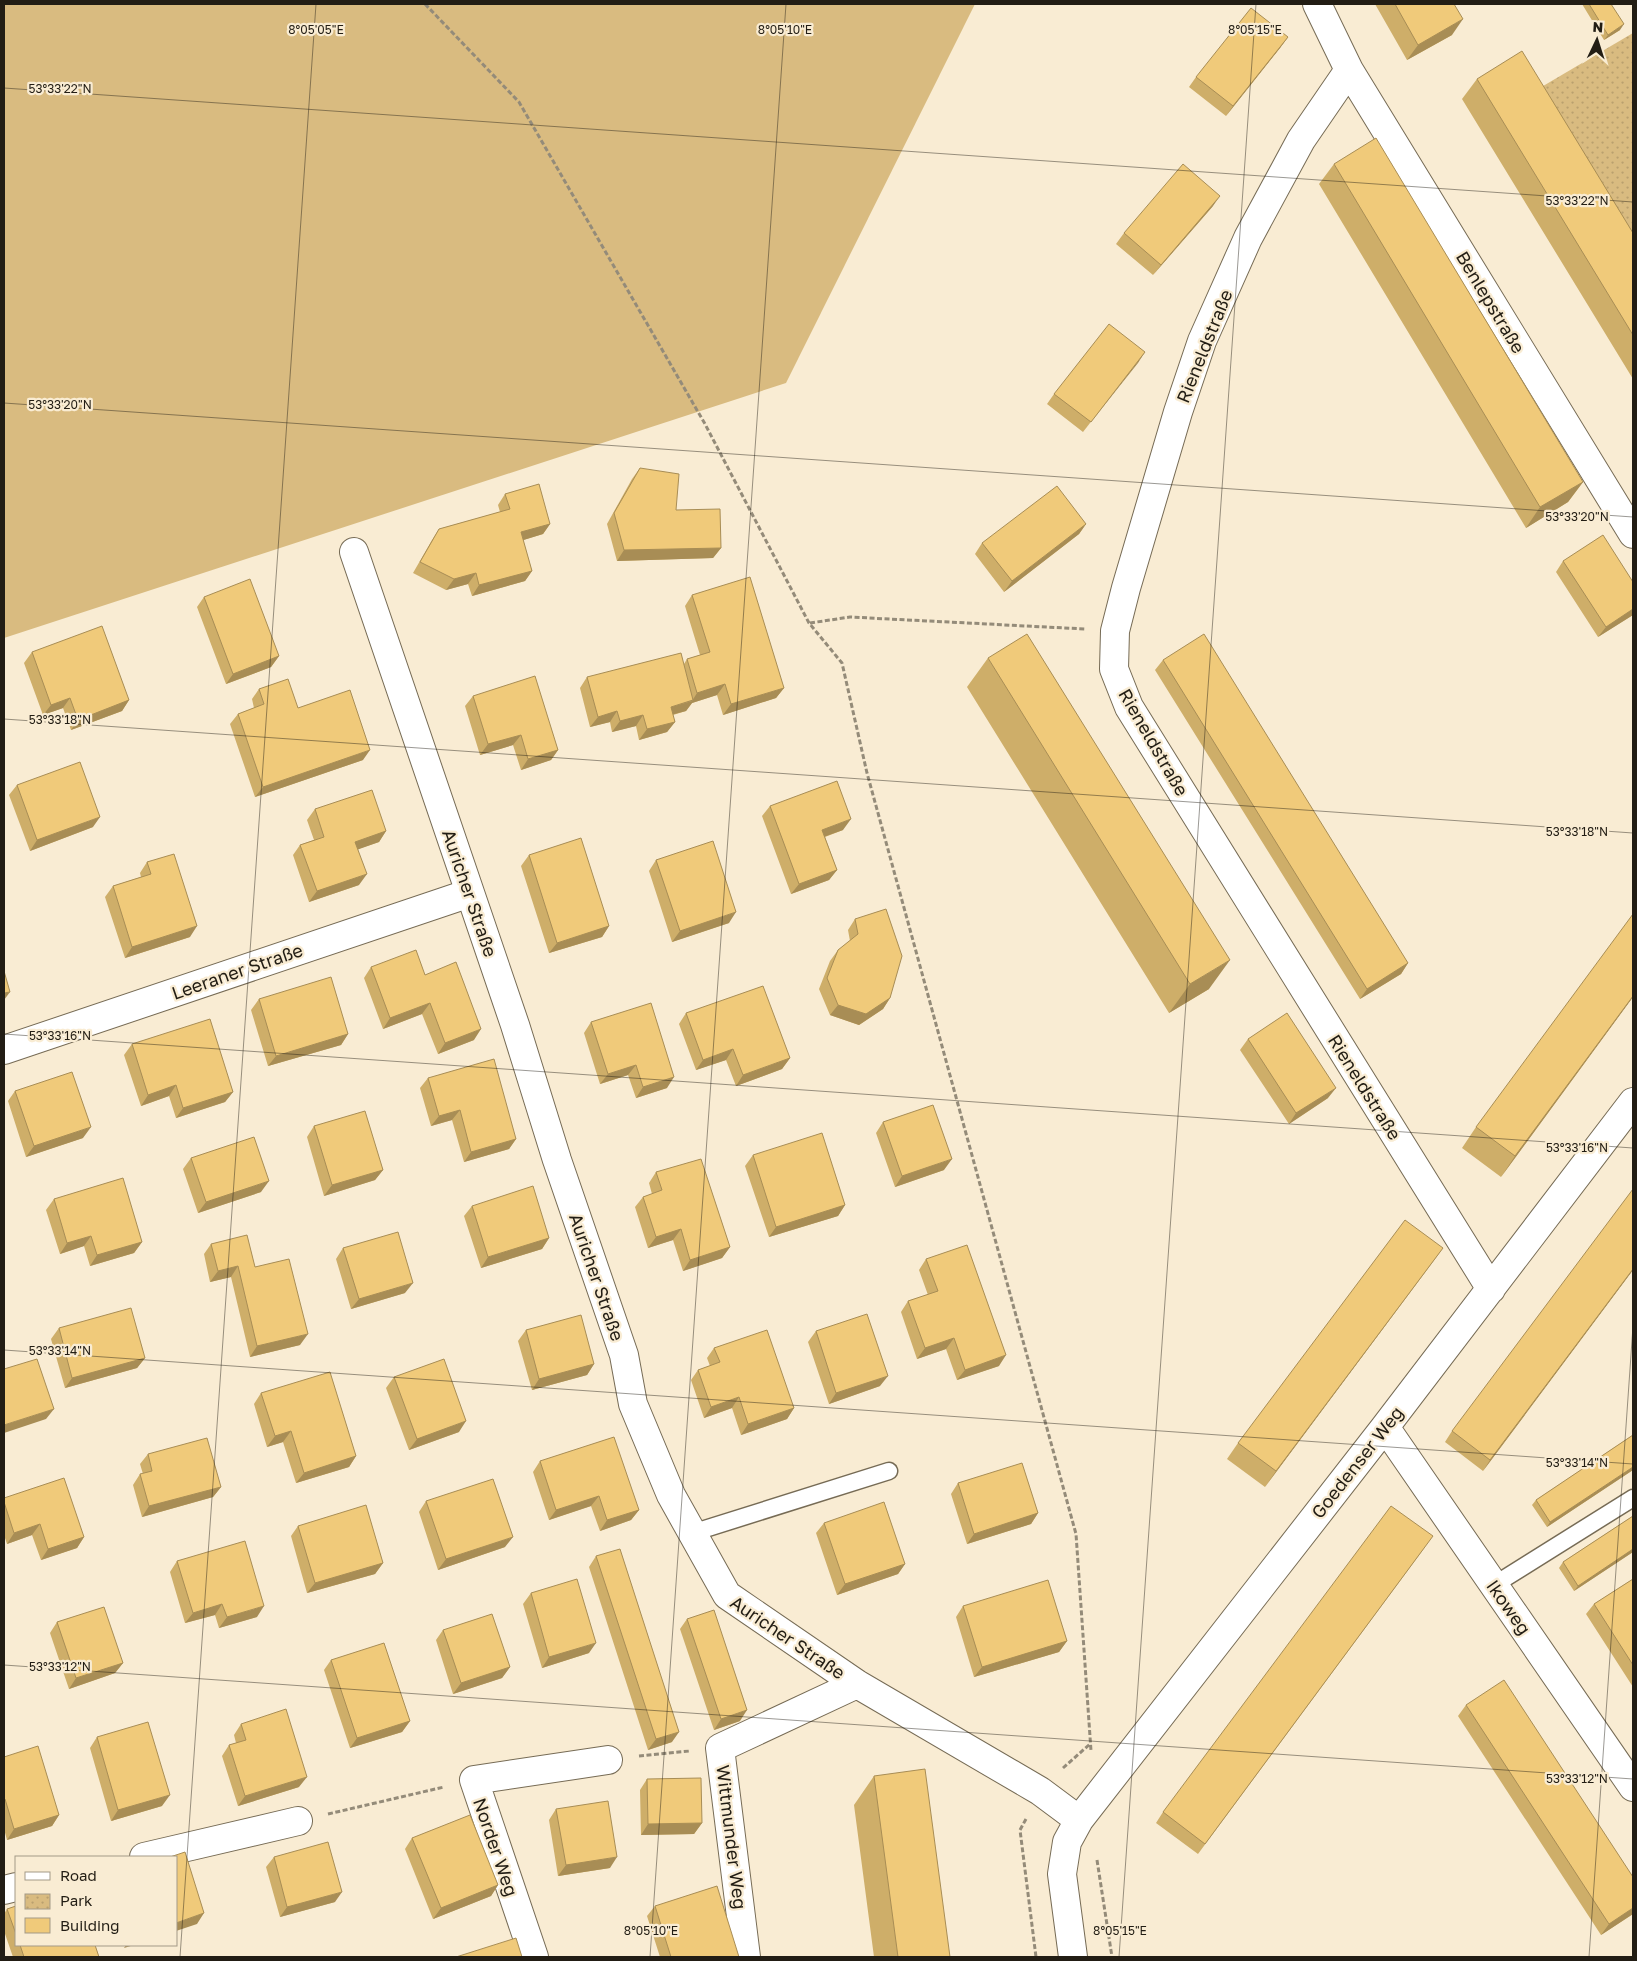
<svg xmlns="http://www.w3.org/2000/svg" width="1637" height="1961" font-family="'Golos Text',sans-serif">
<defs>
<pattern id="park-dots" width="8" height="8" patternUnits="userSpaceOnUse" patternTransform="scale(1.25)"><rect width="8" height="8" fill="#d9bb80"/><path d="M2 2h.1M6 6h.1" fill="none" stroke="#baa06e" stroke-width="1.8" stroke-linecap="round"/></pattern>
</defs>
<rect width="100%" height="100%" fill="#f9ecd3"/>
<path fill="#d9bb80" d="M4 4H975L786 383 4 638Z"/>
<path fill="url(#park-dots)" d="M1633 33V248L1538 89Z"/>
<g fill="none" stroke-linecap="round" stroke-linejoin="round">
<defs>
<path id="lane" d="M692 1533 889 1471
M1494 1585 1633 1498"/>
<path id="street" d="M1317 4 1349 70 1633 534
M1349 70 1301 140 1248 238 1202 341 1178 412 1126 588 1115 631 1114 669 1129 707 1491 1289
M354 552 515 1025 557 1160 624 1355 633 1404 671 1495 727 1595 857 1684 1040 1791 1079 1820
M4 1050 470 893
M1385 1427 1633 1787
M144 1857 298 1821
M4 1890 16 1887
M534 1957 474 1780 608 1760
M746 1957 720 1748 857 1684
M1073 1957 1062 1874 1067 1842 1079 1820 1385 1427 1633 1102"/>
</defs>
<use href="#lane" stroke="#766b55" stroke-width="19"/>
<use href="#street" stroke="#766b55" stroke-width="30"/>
<path stroke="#948b79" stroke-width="3" stroke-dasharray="5 2.5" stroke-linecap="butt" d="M425 4 519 102 705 424 809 623 842 663 867 773 1076 1534 1091 1751
M810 623 850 617 1085 629
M639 1756 690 1751
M1063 1768 1090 1744
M328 1814 444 1787
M1026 1819 1020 1830 1036 1957
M1097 1860 1112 1957"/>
<use href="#lane" stroke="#fff" stroke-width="16"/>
<use href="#street" stroke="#fff" stroke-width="28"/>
</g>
<path fill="#ceae69" d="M1375 4H1454L1452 35 1407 60Z
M1582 4H1611L1620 30 1604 40Z
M1288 37 1280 48 1226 116 1189 87 1196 77Z
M1477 79 1633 233V379L1462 99Z
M1334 164 1583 482 1568 502 1526 528 1319 184Z
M1213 206 1153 275 1116 244 1124 233Z
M1145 352 1083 432 1047 404 1054 394Z
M640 468 676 510 721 548 713 558 617 561 607 524 632 479Z
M505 494 550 524 543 534 523 540 532 571 525 581 472 596 468 584 446 590 413 573 432 540 439 529 500 512 498 505Z
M1086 524 1079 534 1004 592 975 554 982 543Z
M1563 561 1633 582V615L1598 637 1556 572Z
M692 595 784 688 776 698 723 715 717 695 692 703 686 711 673 715 675 722 667 732 639 740 636 726 612 732 610 722 590 727 580 688 587 677 684 664 687 659 700 655 685 606Z
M204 597 279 656 271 667 226 684 197 607Z
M32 652 129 700 122 711 71 730 63 708 43 715 24 663Z
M988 658 1209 989 1169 1013 967 687Z
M1163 660 1408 963 1401 974 1360 999 1155 670Z
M259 689 298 708 363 760 255 797 230 724 238 714 254 708 252 699Z
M473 696 558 750 551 760 521 770 513 745 480 755 465 706Z
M17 785 93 827 30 851 9 795Z
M770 806 843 830 825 837 837 870 829 880 791 894 762 816Z
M315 809 386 831 379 842 358 849 359 885 309 902 293 855 300 845 314 840 307 820Z
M529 855 609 926 602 937 549 953 521 866Z
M656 860 729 923 672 942 649 871Z
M147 862 190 937 125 958 105 897 113 886 141 877 140 873Z
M855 919 890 998 883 1009 859 1025 830 1015 819 989 830 961 838 950 850 941 848 930Z
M371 967 425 975 474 1040 438 1054 422 1014 383 1029 364 978Z
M1633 997 1501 1177 1462 1148 1476 1127Z
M259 999 348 1034 341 1045 268 1066 251 1010Z
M686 1013 790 1058 782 1069 736 1086 726 1060 696 1070 679 1024Z
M591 1022 667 1088 636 1098 628 1075 600 1084 584 1033Z
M1248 1039 1328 1098 1289 1124 1240 1050Z
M132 1044 233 1092 225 1102 176 1118 169 1096 141 1106 124 1055Z
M428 1078 516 1139 509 1149 464 1162 452 1120 431 1126 420 1088Z
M15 1091 83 1138 26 1157 8 1101Z
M883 1122 944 1170 895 1187 876 1133Z
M314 1126 383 1170 375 1180 324 1196 307 1137Z
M753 1155 845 1205 838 1216 769 1237 745 1166Z
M191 1158 261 1192 198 1213 183 1169Z
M656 1172 730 1247 722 1258 683 1271 673 1240 648 1248 635 1207 643 1197 652 1194 649 1183Z
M54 1199 142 1242 134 1253 90 1266 84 1246 60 1254 46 1210Z
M472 1206 549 1238 542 1249 481 1268 464 1216Z
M211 1244 255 1267 300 1345 250 1357 231 1277 210 1282 204 1254Z
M343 1248 405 1293 351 1309 336 1259Z
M1443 1248 1265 1487 1227 1459 1238 1443Z
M926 1259 999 1366 957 1380 946 1349 917 1359 901 1312 908 1301 928 1295 919 1270Z
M1633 1270 1483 1471 1445 1442 1452 1431Z
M59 1328 145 1358 137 1368 65 1388 51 1339Z
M526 1330 594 1364 587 1375 532 1390 518 1341Z
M816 1331 880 1386 829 1404 808 1342Z
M714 1348 794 1408 787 1419 741 1435 732 1408 704 1418 691 1380 698 1370 710 1366 707 1358Z
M394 1377 459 1432 409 1450 386 1388Z
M261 1393 356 1456 349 1467 296 1483 283 1442 267 1447 254 1404Z
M1633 1435V1470L1547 1527 1532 1505 1536 1500Z
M148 1454 221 1487 213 1497 142 1517 133 1485 140 1474H143L140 1464Z
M540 1461 639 1510 631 1520 600 1531 591 1506 549 1520 533 1472Z
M958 1483 1038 1513 1031 1524 967 1544 951 1494Z
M4 1498 84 1537 77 1548 41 1560 32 1535 7 1544 4 1535Z
M426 1501 505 1547 438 1570 419 1512Z
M1633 1516V1552L1574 1591 1559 1568 1563 1562Z
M824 1523 905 1564 898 1574 837 1595 816 1533Z
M298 1526 383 1563 375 1574 307 1593 291 1536Z
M1425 1547 1198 1854 1156 1823 1163 1812Z
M596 1556 672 1742 648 1750 589 1567Z
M177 1561 257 1617 219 1628 215 1615 185 1623 170 1572Z
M1633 1579V1687L1586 1614 1594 1604Z
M531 1593 589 1653 542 1668 523 1604Z
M963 1606 1067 1641 1059 1652 974 1677 956 1617Z
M687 1619 740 1721 714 1730 680 1629Z
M57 1622 123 1663 115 1673 69 1689 50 1633Z
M443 1630 510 1667 502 1678 453 1694 436 1640Z
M331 1660 410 1721 402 1732 350 1748 324 1670Z
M1466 1705 1633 1914 1601 1935 1458 1716Z
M241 1724 299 1787 238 1806 222 1756 229 1745 236 1743 234 1735Z
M97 1737 162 1806 111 1821 90 1748Z
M4 1757 59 1815 52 1826 7 1840 4 1829Z
M874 1776 950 1957H874L854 1805Z
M647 1779 702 1823 694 1834 641 1835 640 1790Z
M556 1809 610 1868 558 1876 549 1820Z
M412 1838 498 1885 491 1896 433 1919 405 1849Z
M274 1857 335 1902 280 1917 266 1867Z
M16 1906V1945H95L99 1957H13L4 1931V1914L7 1909Z
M655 1906 739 1957H660L647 1916Z"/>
<path fill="#a88d55" d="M1463 19 1452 35 1407 60 1418 45Z
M1624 24 1620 30 1604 40 1608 35Z
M1288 37 1280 48 1226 116 1233 106Z
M1220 196 1213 206 1153 275 1161 265Z
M1145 352 1138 363 1083 432 1091 422Z
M1583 482 1568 502 1526 528 1540 507Z
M550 524 543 534 514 543 521 532Z
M1086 524 1079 534 1004 592 1012 581Z
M721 548 713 558 617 561 624 550Z
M532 571 525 581 472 596 479 585Z
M476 573 468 584 446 590 454 579Z
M1633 609V615L1598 637 1606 627Z
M279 656 271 667 226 684 233 674Z
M725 684 717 695 692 703 686 711 663 717 671 707 692 701 697 693Z
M784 688 776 698 723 715 731 704Z
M70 698 63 708 43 715 51 705Z
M129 700 122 711 71 730 78 720Z
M617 711 610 722 590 727 598 717Z
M643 715 636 726 612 732 620 721Z
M675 722 667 732 639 740 647 729Z
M521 735 513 745 480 755 488 744Z
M370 750 363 760 255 797 263 787Z
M558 750 551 760 521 770 528 759Z
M100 817 93 827 30 851 37 840Z
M851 819 843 830 815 840 822 830Z
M386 831 379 842 348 853 355 842Z
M837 870 829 880 791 894 799 884Z
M367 874 359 885 309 902 317 891Z
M736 912 729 923 672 942 680 931Z
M197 926 190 937 125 958 132 947Z
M609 926 602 937 549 953 557 943Z
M1230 960 1209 989 1169 1013 1190 984Z
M1408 963 1401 974 1360 999 1367 989Z
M10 992 4 1000V993Z
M1633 996V997L1501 1177 1515 1156Z
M890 998 883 1009 859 1025 830 1015 838 1005Z
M430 1003 422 1014 383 1029 390 1018Z
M481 1029 474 1040 438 1054 445 1043Z
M348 1034 341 1045 268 1066 276 1056Z
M733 1049 726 1060 696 1070 703 1060Z
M790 1058 782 1069 736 1086 743 1075Z
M636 1065 628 1075 600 1084 608 1074Z
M674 1077 667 1088 636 1098 643 1087Z
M176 1085 169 1096 141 1106 148 1095Z
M1336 1088 1328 1098 1289 1124 1296 1113Z
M233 1092 225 1102 176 1118 183 1108Z
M460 1110 452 1120 431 1126 439 1116Z
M91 1127 83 1138 26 1157 34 1146Z
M516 1139 509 1149 464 1162 471 1152Z
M952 1159 944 1170 895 1187 902 1176Z
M383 1170 375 1180 324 1196 332 1185Z
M269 1181 261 1192 198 1213 206 1202Z
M845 1205 838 1216 769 1237 776 1227Z
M681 1229 673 1240 648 1248 656 1237Z
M91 1236 84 1246 60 1254 67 1243Z
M549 1238 542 1249 481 1268 488 1257Z
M142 1242 134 1253 90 1266 97 1255Z
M730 1247 722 1258 683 1271 690 1260Z
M1443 1248 1432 1263 1265 1487 1276 1471Z
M238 1266 231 1277 210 1282 218 1271Z
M1633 1269V1270L1483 1471 1490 1460Z
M413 1283 405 1293 351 1309 359 1299Z
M308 1334 300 1345 250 1357 257 1346Z
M954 1338 946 1349 917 1359 925 1348Z
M1006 1355 999 1366 957 1380 965 1370Z
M145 1358 137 1368 65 1388 72 1378Z
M594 1364 587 1375 532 1390 539 1379Z
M888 1376 880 1386 829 1404 836 1393Z
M739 1397 732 1408 704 1418 711 1407Z
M794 1408 787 1419 741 1435 748 1424Z
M54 1409 46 1419 4 1433V1425Z
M466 1421 459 1432 409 1450 417 1439Z
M291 1431 283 1442 267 1447 275 1436Z
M356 1456 349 1467 296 1483 304 1473Z
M1633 1467V1470L1547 1527 1550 1522Z
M221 1487 213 1497 142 1517 149 1506Z
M599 1496 591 1506 549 1520 556 1510Z
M639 1510 631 1520 600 1531 607 1520Z
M1038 1513 1031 1524 967 1544 974 1534Z
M40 1524 32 1535 7 1544 14 1533Z
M84 1537 77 1548 41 1560 48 1549Z
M513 1537 505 1547 438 1570 446 1559Z
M1633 1549V1552L1574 1591 1578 1586Z
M383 1563 375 1574 307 1593 315 1583Z
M905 1564 898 1574 837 1595 845 1584Z
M222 1604 215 1615 185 1623 193 1613Z
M264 1606 257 1617 219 1628 227 1617Z
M1067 1641 1059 1652 974 1677 982 1667Z
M596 1643 589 1653 542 1668 549 1657Z
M123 1663 115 1673 69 1689 76 1678Z
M510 1667 502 1678 453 1694 461 1683Z
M747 1710 740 1721 714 1730 721 1719Z
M410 1721 402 1732 350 1748 357 1738Z
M679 1732 672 1742 648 1750 656 1739Z
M307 1777 299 1787 238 1806 245 1796Z
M170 1795 162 1806 111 1821 118 1810Z
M59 1815 52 1826 7 1840 14 1829Z
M702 1823 694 1834 641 1835 648 1824Z
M617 1857 610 1868 558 1876 566 1865Z
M498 1885 491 1896 433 1919 441 1908Z
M342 1892 335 1902 280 1917 287 1907Z
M1633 1908V1914L1601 1935 1609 1924Z
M204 1913 197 1924 176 1931V1923Z
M126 1945H134L124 1948Z"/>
<path fill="#f0ca7a" stroke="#a88d55" d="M1395 4H1454L1463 19 1418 45Z
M1589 4H1611L1624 24 1608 35Z
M1251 8 1288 37 1233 106 1196 77Z
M1522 51 1633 233V335L1477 79Z
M1376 138 1583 482 1540 507 1334 164Z
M1183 164 1220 196 1161 265 1124 233Z
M1109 324 1145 352 1091 422 1054 394Z
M640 468 679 474 676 510 720 509 721 548 624 550 614 513Z
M539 484 550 524 521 532 532 571 479 585 476 573 454 579 420 562 439 529 510 509 505 494Z
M1057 486 1086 524 1012 581 982 543Z
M1603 535 1633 582V609L1606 627 1563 561Z
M750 577 784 688 731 704 725 684 697 693 687 659 710 652 692 595Z
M250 579 279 656 233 674 204 597Z
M102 626 129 700 78 720 70 698 51 705 32 652Z
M1027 634 1230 960 1190 984 988 658Z
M1204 634 1408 963 1367 989 1163 660Z
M681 653 693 700 671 707 675 722 647 729 643 715 620 721 617 711 598 717 587 677Z
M535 676 558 750 528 759 521 735 488 744 473 696Z
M288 679 298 708 350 690 370 750 263 787 238 714 264 704 259 689Z
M80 762 100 817 37 840 17 785Z
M837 781 851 819 822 830 837 870 799 884 770 806Z
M372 790 386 831 355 842 367 874 317 891 300 845 324 837 315 809Z
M581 838 609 926 557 943 529 855Z
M713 841 736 912 680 931 656 860Z
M174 854 197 926 132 947 113 886 151 874 147 862Z
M886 909 902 956 890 998 866 1014 838 1005 827 978 838 950 858 934 855 919Z
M1633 914V996L1515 1156 1476 1127Z
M416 950 425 975 456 962 481 1029 445 1043 430 1003 390 1018 371 967Z
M4 971 10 992 4 993Z
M331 977 348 1034 276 1056 259 999Z
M763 986 790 1058 743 1075 733 1049 703 1060 686 1013Z
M651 1003 674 1077 643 1087 636 1065 608 1074 591 1022Z
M1287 1013 1336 1088 1296 1113 1248 1039Z
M210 1019 233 1092 183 1108 176 1085 148 1095 132 1044Z
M494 1059 516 1139 471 1152 460 1110 439 1116 428 1078Z
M72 1072 91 1127 34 1146 15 1091Z
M933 1105 952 1159 902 1176 883 1122Z
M365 1111 383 1170 332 1185 314 1126Z
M822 1133 845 1205 776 1227 753 1155Z
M254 1137 269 1181 206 1202 191 1158Z
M701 1159 730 1247 690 1260 681 1229 656 1237 643 1197 662 1190 656 1172Z
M123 1178 142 1242 97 1255 91 1236 67 1243 54 1199Z
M533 1186 549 1238 488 1257 472 1206Z
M1633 1189V1269L1490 1460 1452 1431Z
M1405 1220 1443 1248 1276 1471 1238 1443Z
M398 1232 413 1283 359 1299 343 1248Z
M247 1235 255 1267 289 1259 308 1334 257 1346 238 1266 218 1271 211 1244Z
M967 1245 1006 1355 965 1370 954 1338 925 1348 908 1301 938 1291 926 1259Z
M131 1308 145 1358 72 1378 59 1328Z
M867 1314 888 1376 836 1393 816 1331Z
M581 1315 594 1364 539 1379 526 1330Z
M767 1330 794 1408 748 1424 739 1397 711 1407 698 1370 720 1362 714 1348Z
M37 1359 54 1409 4 1425V1369Z
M444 1359 466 1421 417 1439 394 1377Z
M330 1372 356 1456 304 1473 291 1431 275 1436 261 1393Z
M1633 1435V1467L1550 1522 1536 1500Z
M614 1437 639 1510 607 1520 599 1496 556 1510 540 1461Z
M207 1438 221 1487 149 1506 140 1474 152 1471 148 1454Z
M1022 1463 1038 1513 974 1534 958 1483Z
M64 1478 84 1537 48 1549 40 1524 14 1533 4 1502V1498Z
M493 1479 513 1537 446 1559 426 1501Z
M884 1502 905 1564 845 1584 824 1523Z
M366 1505 383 1563 315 1583 298 1526Z
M1391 1506 1433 1536 1205 1844 1163 1812Z
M1633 1516V1549L1578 1586 1563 1562Z
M245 1541 264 1606 227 1617 222 1604 193 1613 177 1561Z
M620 1549 679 1732 656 1739 596 1556Z
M577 1579 596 1643 549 1657 531 1593Z
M1633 1579V1665L1594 1604Z
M1048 1580 1067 1641 982 1667 963 1606Z
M104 1607 123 1663 76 1678 57 1622Z
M714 1610 747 1710 721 1719 687 1619Z
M492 1614 510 1667 461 1683 443 1630Z
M384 1643 410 1721 357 1738 331 1660Z
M1504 1680 1633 1877V1908L1609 1924 1466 1705Z
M286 1709 307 1777 245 1796 229 1745 246 1740 241 1724Z
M148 1722 170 1795 118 1810 97 1737Z
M38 1746 59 1815 14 1829 5 1799 4 1800V1757Z
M925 1769 950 1957H898L874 1776Z
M701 1778 702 1823 648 1824 647 1779Z
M608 1801 617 1857 566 1865 556 1809Z
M470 1815 498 1885 441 1908 412 1838Z
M328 1842 342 1892 287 1907 274 1857Z
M185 1852 204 1913 176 1923V1857H170Z
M717 1886 739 1957H671L655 1906Z
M16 1906V1934L7 1909Z
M516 1938 522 1957H456Z
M20 1945H95L99 1957H24Z"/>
<path fill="none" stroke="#221d14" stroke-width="1" stroke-opacity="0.45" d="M4 88 1633 202M4 403 1633 517M4 719 1633 833M4 1034 1633 1148M4 1350 1633 1464M4 1665 1633 1779M180 1957 316 4M650 1957 786 4M1119 1957 1256 4M1589 1957 1633 1326"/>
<g text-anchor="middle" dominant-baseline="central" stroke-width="4.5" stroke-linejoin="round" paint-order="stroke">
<g font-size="18" fill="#221d14" stroke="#f9ecd3">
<text transform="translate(1491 302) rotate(59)">Benlepstraße</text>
<text transform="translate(1204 346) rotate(-68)">Rieneldstraße</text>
<text transform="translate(1154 742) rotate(60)">Rieneldstraße</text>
<text transform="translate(470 893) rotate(71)">Auricher Straße</text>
<text transform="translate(237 971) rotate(-19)">Leeraner Straße</text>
<text transform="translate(1365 1087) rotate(58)">Rieneldstraße</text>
<text transform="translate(597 1277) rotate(71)">Auricher Straße</text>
<text transform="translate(1357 1462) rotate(-52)">Goedenser Weg</text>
<text transform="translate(1509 1607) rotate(55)">Ikoweg</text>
<text transform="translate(788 1637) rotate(34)">Auricher Straße</text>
<text transform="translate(732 1837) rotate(83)">Wittmunder Weg</text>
<text transform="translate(496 1847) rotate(71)">Norder Weg</text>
</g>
</g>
<g font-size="12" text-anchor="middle" fill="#221d14" stroke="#f9ecd3" stroke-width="4.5" stroke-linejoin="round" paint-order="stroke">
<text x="316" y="34">8°05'05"E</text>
<text x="785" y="34">8°05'10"E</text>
<text x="1255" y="34">8°05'15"E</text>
<text x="60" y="93">53°33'22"N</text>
<text x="1577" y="205">53°33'22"N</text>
<text x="60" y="409">53°33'20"N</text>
<text x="1577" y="521">53°33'20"N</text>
<text x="60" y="724">53°33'18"N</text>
<text x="1577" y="836">53°33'18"N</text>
<text x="60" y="1040">53°33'16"N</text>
<text x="1577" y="1152">53°33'16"N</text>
<text x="60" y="1355">53°33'14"N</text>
<text x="1577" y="1467">53°33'14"N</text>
<text x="60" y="1671">53°33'12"N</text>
<text x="1577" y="1783">53°33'12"N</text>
<text x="651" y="1935">8°05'10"E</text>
<text x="1120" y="1935">8°05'15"E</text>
</g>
<rect width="1637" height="1961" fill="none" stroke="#221d14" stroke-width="10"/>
<rect x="15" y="1856" width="162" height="90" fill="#f9ecd3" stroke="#a39987"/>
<rect x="25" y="1872" width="25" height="8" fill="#ffffff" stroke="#a39987"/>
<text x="60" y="1881" font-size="15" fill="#221d14">Road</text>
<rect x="25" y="1894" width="25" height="15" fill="url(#park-dots)" stroke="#a39987"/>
<text x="60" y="1906" font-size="15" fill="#221d14">Park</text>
<rect x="25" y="1918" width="25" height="15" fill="#f0ca7a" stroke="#a39987"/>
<text x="60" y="1931" font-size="15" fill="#221d14">Building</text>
<g transform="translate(1597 40) rotate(4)" stroke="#f9ecd3" stroke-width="4" paint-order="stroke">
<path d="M0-4L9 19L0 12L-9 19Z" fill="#221d14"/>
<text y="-8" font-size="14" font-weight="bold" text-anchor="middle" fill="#221d14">N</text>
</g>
</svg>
